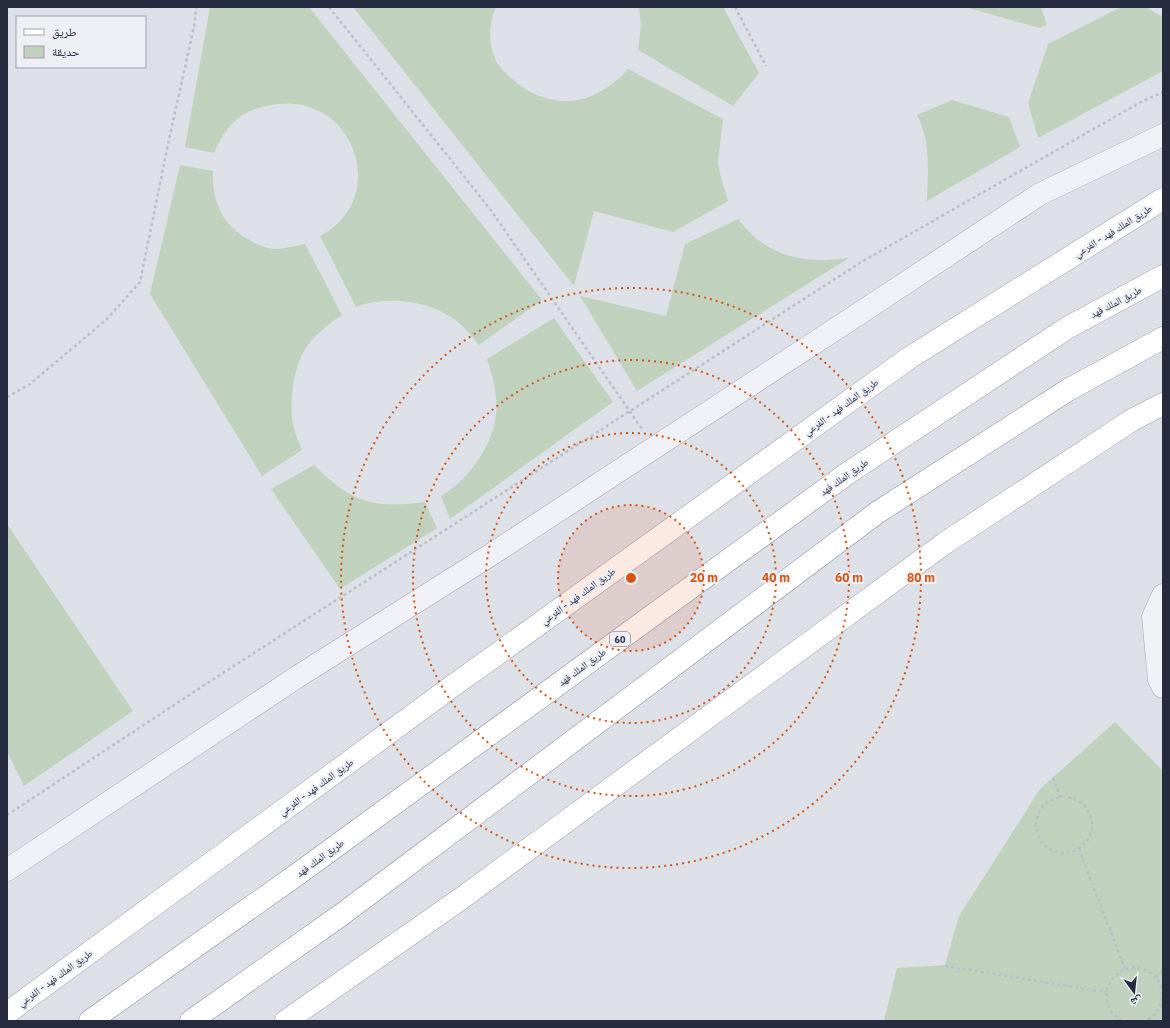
<svg xmlns="http://www.w3.org/2000/svg" width="1170" height="1028" font-family="'IBM Plex Sans','Noto Naskh Arabic',sans-serif">
<rect width="100%" height="100%" fill="#dee0e8"/>
<path fill="#c0d2be" d="M210 7H309L542 300 479 345C471 335 462 324 451 317 424 300 386 296 356 307L320 236C392 199 354 89 271 105 239 111 228 124 214 153L185 147Z
M353 7H496C489 23 488 42 495 58 497 65 503 70 508 75 527 95 557 107 586 98 602 93 617 81 628 69L723 119 718 163 720 174 728 201 673 232 594 211 574 286Z
M638 7H723L759 73 733 106 638 50C640 34 643 23 638 7Z
M965 7H1041L1047 25 1039 28Z
M1121 7H1146L1163 17V71L1038 138 1028 103 1048 44Z
M952 100 1009 117 1020 147 927 201C928 172 931 142 917 115Z
M180 165 213 171C212 201 221 224 248 239 256 244 264 248 274 249 284 249 294 246 305 244L342 315C327 325 313 336 304 351 294 367 290 399 292 418 293 429 298 440 302 450L262 476 150 294Z
M738 219C745 227 751 235 760 241 786 261 818 262 849 258L637 391 580 296 666 316 685 244Z
M554 318 613 402 450 519 441 496C468 480 493 446 496 414 498 395 493 377 487 359Z
M314 465C351 502 372 509 425 502L437 528 340 589 271 489Z
M7 524 133 711 24 786 7 752Z
M1115 722 1163 771V1021H884L897 968 945 965 959 916 1040 789Z"/>
<g fill="none" stroke-linecap="round" stroke-linejoin="round">
<defs>
<path id="minor" d="M1163 595 1153 617 1159 680 1163 687
M7 870 297 677 492 554 857 315 1040 194 1163 135"/>
<path id="major" d="M7 1013 443 693 909 358 1163 199
M286 1021 462 898 945 543 1132 420 1163 404"/>
<path id="highway" d="M90 1021 295 876 848 473 1067 328 1163 276
M191 1021 341 915 878 512 1068 390 1163 338"/>
</defs>
<use href="#minor" stroke="#a3a6b2" stroke-width="23"/>
<use href="#major" stroke="#9da2b4" stroke-width="23"/>
<use href="#highway" stroke="#858b9f" stroke-width="23"/>
<path stroke="#bbbec6" stroke-width="2.5" stroke-dasharray="3 3" stroke-linecap="butt" d="M329 7 490 209 642 429
M735 7 766 66
M7 397 30 384 107 319 140 282 168 144 195 22 196 7
M1053 778 1061 798
M1036 825a28 28 0 1 1 56 0a28 28 0 1 1-56 0Z
M7 815 209 682 863 261 1139 103 1163 92
M1079 849 1125 969
M945 966 1106 992
M1156 977 1163 971
M1122 1021C1086 997 1120 951 1152 974 1158 978 1162 987 1162 995 1162 1007 1156 1016 1145 1021"/>
<use href="#minor" stroke="#f0f1f6" stroke-width="22"/>
<use href="#major" stroke="#fff" stroke-width="22"/>
<use href="#highway" stroke="#fff" stroke-width="22"/>
</g>
<circle cx="631" cy="578" r="73" fill="#d55411" fill-opacity=".12"/>
<g fill="none" stroke="#d55411" stroke-width="2" stroke-dasharray="2 4">
<circle cx="631" cy="578" r="73"/>
<circle cx="631" cy="578" r="145"/>
<circle cx="631" cy="578" r="218"/>
<circle cx="631" cy="578" r="290"/>
</g>
<g text-anchor="middle" dominant-baseline="central" stroke-width="4" stroke-linejoin="round" paint-order="stroke">
<rect fill="#edeff5" stroke="#626676" stroke-width="1" x="610" y="632" width="20" height="14" rx="3"/>
<g font-size="9" font-weight="bold" fill="#262b3f">
<text x="620" y="639">60</text>
</g>
<g font-size="10" fill="#262b3f" stroke="#edeff5">
<text transform="translate(1113 231) rotate(-32)">طريق الملك فهد - الفرعي</text>
<text transform="translate(1116 302) rotate(-28)">طريق الملك فهد</text>
<text transform="translate(841 407) rotate(-36)">طريق الملك فهد - الفرعي</text>
<text transform="translate(844 477) rotate(-35)">طريق الملك فهد</text>
<text transform="translate(578 596) rotate(-36)">طريق الملك فهد - الفرعي</text>
<text transform="translate(582 667) rotate(-36)">طريق الملك فهد</text>
<text transform="translate(316 787) rotate(-36)">طريق الملك فهد - الفرعي</text>
<text transform="translate(320 858) rotate(-36)">طريق الملك فهد</text>
<text transform="translate(55 978) rotate(-36)">طريق الملك فهد - الفرعي</text>
</g>
</g>
<circle cx="631" cy="578" r="6" fill="#d55411" stroke="#edeff5" stroke-width="2"/>
<g font-size="12" text-anchor="middle" font-weight="bold" fill="#d55411" stroke="#edeff5" stroke-width="4" stroke-linejoin="round" paint-order="stroke">
<text x="704" y="582">20 m</text>
<text x="776" y="582">40 m</text>
<text x="849" y="582">60 m</text>
<text x="921" y="582">80 m</text>
</g>
<rect width="1170" height="1028" fill="none" stroke="#262b3f" stroke-width="16"/>
<rect x="16" y="16" width="130" height="52" fill="#edeff5" stroke="#9da1ac"/>
<rect x="24" y="29" width="20" height="6" fill="#ffffff" stroke="#9da1ac"/>
<text x="52" y="36" font-size="12" fill="#262b3f">طريق</text>
<rect x="24" y="46" width="20" height="12" fill="#c0d2be" stroke="#9da1ac"/>
<text x="52" y="56" font-size="12" fill="#262b3f">حديقة</text>
<g transform="translate(1134 992) rotate(165)" stroke="#edeff5" stroke-width="3" paint-order="stroke">
<path d="M0-3L7 15L0 10L-7 15Z" fill="#262b3f"/>
<text y="-6" font-size="11" font-weight="bold" text-anchor="middle" fill="#262b3f">ش</text>
</g>
</svg>
